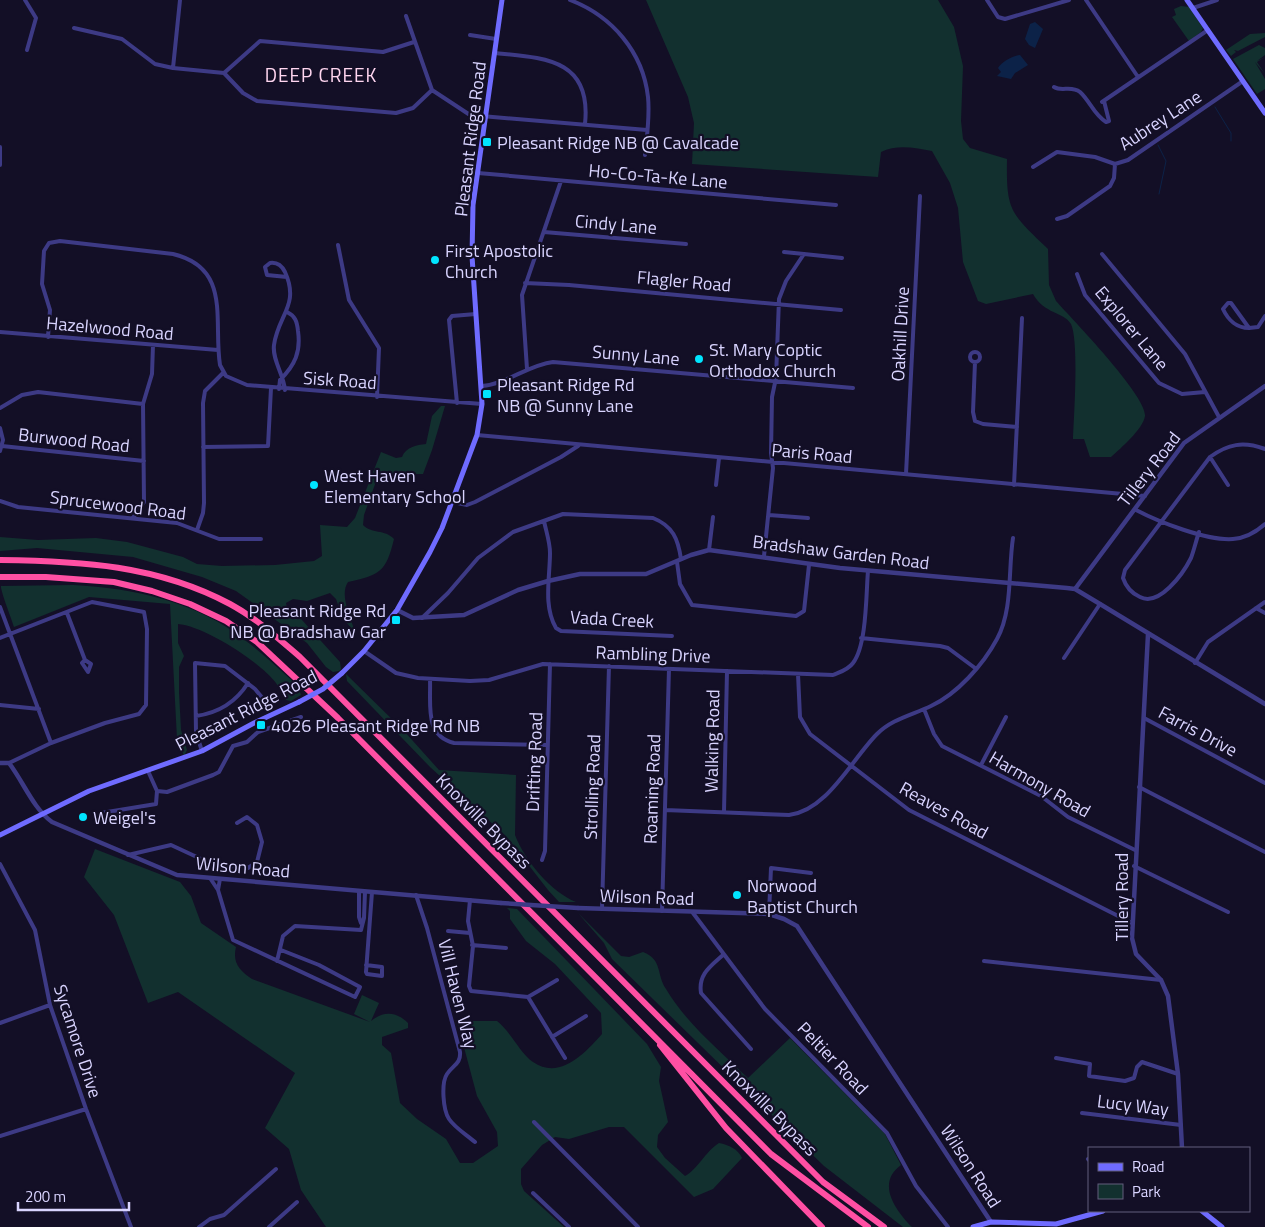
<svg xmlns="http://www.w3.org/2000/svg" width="1265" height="1227" font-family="'Titillium Web',sans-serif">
<rect width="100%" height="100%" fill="#130f26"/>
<path fill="#12302f" d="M646 0H938L954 27 963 66 961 121 963 139 970 148 1007 159C1006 212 1011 213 1048 249L1049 285 1056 301C1072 319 1147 396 1145 416 1143 429 1121 448 1111 457H1090L1084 439H1073C1074 416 1079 341 1071 324 1064 312 1044 314 1033 294L986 304 978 301 963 262 958 208 950 183 932 151C916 148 897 144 881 152L878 177 692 164 694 123 688 97Z
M1181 6 1189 7 1203 28 1201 32 1189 41 1172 17 1176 15 1174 9Z
M1265 33V37L1238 51 1234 50 1236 52 1231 56 1226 50 1250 34Z
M1259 45 1265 48V55L1257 61 1265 57 1257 62 1265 74 1255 62 1265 79V89L1257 94 1233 59Z
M441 406H445L432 450 423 474H415L412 478 378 476 364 515 363 525C371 534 385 529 394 539 386 572 380 575 348 582 339 595 351 618 355 632L343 619 336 599 330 593 307 601 293 599 286 603 287 608 302 620 340 662 341 669 339 671 333 672 326 667 307 643 250 601 236 591 202 577 133 557 37 548 0 551V537L38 540 96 538 127 542 183 557 197 564 222 566 275 565 314 561 322 556 320 525 347 527 355 518 381 452 396 458 402 457C406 447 416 445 426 444L432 416Z
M73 585C134 588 198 602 246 641 265 655 281 671 298 686L301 695 291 701 286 700C280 695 280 689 276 683 259 661 204 626 178 624V643L184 656 179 667V692L181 730 187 750 184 756 177 739 170 604 89 597 14 627C12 620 0 590 1 586Z
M346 674 404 731 439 770 516 775 515 835C525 861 551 892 576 902H559L548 890 506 836 430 767 347 681Z
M95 849 180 882 191 896 201 923 236 947C232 963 240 971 252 979L370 1022 354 1014 362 995 379 1003 371 1021C383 1011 396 1011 408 1023V1028L382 1037V1045L391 1053 400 1103 417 1119 446 1139 460 1163H473L498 1146 497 1132 477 1096 457 1021H497C511 1032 520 1053 533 1062 560 1081 586 1052 602 1034L601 1013 555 964 526 941 510 919V911L507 908 517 909 647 1044 661 1067 659 1081 668 1122 658 1135 657 1147 665 1158 685 1176C697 1170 705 1152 719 1143 729 1145 738 1149 742 1158L713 1189 694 1197 624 1127H609L569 1139 555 1137 542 1145 521 1169V1184L524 1191 564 1227H326L301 1190 289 1149 265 1128 295 1073 178 992 148 1003 114 915 84 877Z
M578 913 621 956 629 957 643 952C663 960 656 974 666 989 686 1023 720 1051 748 1078L790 1038 885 1134 901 1165C876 1183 895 1210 912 1227H903L824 1166 612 959 604 943Z"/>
<path fill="#0c2248" d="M1035 22 1043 29 1035 48 1029 45 1025 39 1030 24Z
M1020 55 1028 65 1015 73 1011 79 997 76 1001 72 998 68C1001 62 1014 55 1020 55Z"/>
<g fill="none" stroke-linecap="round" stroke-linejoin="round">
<path stroke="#0c2248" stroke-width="1" d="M1215 107 1231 133V141
M1158 145 1166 161 1159 194"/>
<path stroke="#3d3a85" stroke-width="4" d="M25 0 36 18 27 50
M570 0C612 16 643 52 648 97 650 116 647 136 645 155
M987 0 998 17 1005 19 1069 0
M1086 0 1138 77
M1193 8 1217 0
M406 16 432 90 470 115 647 130
M74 28 122 39 155 64 173 68 224 73 243 93 257 101 396 113 413 108 432 90
M470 35 496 39
M495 53C543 58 592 58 585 124
M173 68 180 0
M224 73 260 41 383 52 414 42
M1054 87C1062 92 1071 85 1080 92 1090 101 1094 115 1106 122L1109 121 1104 101
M1102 102 1208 30
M0 147V165
M1033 167 1057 152 1095 157 1115 164 1128 160 1243 81
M478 173 836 205
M1057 219 1067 216 1110 186 1114 178 1115 164
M544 232 686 244
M338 245 349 300 379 348 377 397
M784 252 804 254
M1102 254 1185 354 1219 417
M1077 274 1085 295 1159 383 1182 394 1205 392
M525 283 569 285 841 310
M1228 303H1231L1249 328C1237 328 1228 320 1223 309Z
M1249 328 1258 327 1265 316
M0 332 218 350
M48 337 50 310 42 284 44 251 49 243 60 241 173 254C232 268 213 321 220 365L226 376 247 385 482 404
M970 357a5 5 0 1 1 10 0a5 5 0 1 1-10 0Z
M975 362 973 412 975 421 983 424 1017 427
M527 369 522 295 561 181
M482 386C507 384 528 365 553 362L853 388
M279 389 280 380C295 365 301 352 298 331 297 321 295 316 287 312
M285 390C284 375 272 360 274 345 278 315 300 305 285 272 282 266 277 262 270 263L265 267 267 275 287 277
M457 403 449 320 452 316 476 314
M0 408 22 395 38 392 143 404
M0 428 3 440 0 451
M477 435 1145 496
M2 446 144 461
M203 447 268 446 271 388
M1210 457 1228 485
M906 474 920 196
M716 485 719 458
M1014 485 1022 318
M0 501 18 507 177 523 219 539H261
M453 502 467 505 475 502 561 457 578 446
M1136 510C1159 522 1207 541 1233 539 1245 538 1256 532 1265 524
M769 515 808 518
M133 518 144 502 143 404 152 374 153 345
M544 521C546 531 550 542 550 553 550 577 543 606 556 628L561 631 672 636
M197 530 203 513 204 503 203 403 205 391 223 373
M1199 532C1196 541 1194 550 1191 558 1183 574 1159 607 1140 597 1131 593 1126 587 1123 578L1125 570 1210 457C1228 444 1243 441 1265 449
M709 550 713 517
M764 556 773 468 771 453 772 397 776 378 779 299 786 281 804 254 842 258
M677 562 680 584 692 605 796 616 804 611 809 565
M0 607 51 743
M1256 608 1265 613
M67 613 85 660 91 664 88 672 82 663 85 660
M422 618 448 593 478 558 513 532 563 514 653 518C673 526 678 539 681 559
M0 638 92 602 144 612 147 629 146 705 139 714 105 723 51 743 9 763
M861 638 940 646 948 648 975 668
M364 651 396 673 418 678 470 681 489 680 543 664 833 675C840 672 848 670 853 663 867 645 866 593 868 571
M1064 658 1100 604
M1195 663 1208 642 1265 602
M798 674 800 717 810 734 909 810 1132 923
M430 679C431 704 424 736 454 743L547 745
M0 705 39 709
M924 709 934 734 942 746 1041 796 1068 817 1135 850
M196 716C218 713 236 702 248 683
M1144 718 1265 783
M202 751 196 733 195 663 225 666 255 689 270 707
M981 765 1006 717
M1139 787 1265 852
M157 791 167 792 213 775 219 772 233 746 247 742 258 732 301 717
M665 810 789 815C827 811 852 759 877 734 892 719 912 715 931 706 957 694 983 665 997 639 1013 610 1008 570 1013 538
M724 812 727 671
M101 813 156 804 157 791 148 771
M128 855 171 845 212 864 248 868 257 862 262 842 257 825 247 817 237 823
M542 860 545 851 550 664
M0 864 35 930 50 1005 86 1109 131 1227
M1134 866 1228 912
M210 878 218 890
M220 879 218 890 233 940 355 997 360 987 319 965 281 950
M359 891V917L361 923
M416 895 427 928 460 1052C461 1064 453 1065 447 1074 441 1083 443 1110 449 1119 455 1128 467 1135 475 1142
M470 900 468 921 473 946 469 986 471 991 528 997 565 1058
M602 909 609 666
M662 911 669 669
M693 913 765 1009 887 1133 916 1186 948 1227
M769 914 771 868 811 873
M448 931 470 933
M472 945 506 948
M723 955C711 966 698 974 701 993L751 1049
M277 961 283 936 295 926 361 930 364 918 365 892
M984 961 1161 980
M366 965 382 967V976L367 974 366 972 372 892
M528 997 557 980
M0 1023 50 1005
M552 1037 586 1016
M1056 1058 1090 1064 1089 1076 1125 1081 1134 1078 1137 1067 1142 1062 1178 1074
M1082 1113 1181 1125
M534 1122 638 1227
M0 1136 86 1109
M1088 1159 1089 1160
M533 1193 569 1227
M199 1227 210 1219 224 1215 276 1169
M269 1227 297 1202"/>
<path stroke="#3d3a85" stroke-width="4.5" d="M1075 589 1184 443 1265 386
M397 610 413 618 464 615 518 590 548 581 580 574H646L691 555 709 550 840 568 1067 588 1075 589 1100 604 1265 704
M1148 634 1132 938 1136 954 1161 980 1168 996 1178 1074 1182 1148
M0 763H9C24 783 33 808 52 822L177 875 501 903
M578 908 769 914 784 919 797 926 991 1222"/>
<path stroke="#6f6bff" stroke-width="5" d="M1187 0 1265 113
M342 673 364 651 397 610 430 552 442 528 477 435 482 404 472 256 473 205 502 0
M0 835 89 791 202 751 254 723 299 702
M1202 1211 1222 1227
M973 1227 991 1222 1056 1224 1103 1211"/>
<path stroke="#ff4fa3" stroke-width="6" d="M0 560C81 561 157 565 230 604 256 618 278 638 300 657L823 1182 884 1227
M0 577H46L114 582 152 591 190 604 226 621 257 642 338 718 771 1154 868 1227
M660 1045 726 1128 822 1227"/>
<path stroke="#3d3a85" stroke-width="4.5" d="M501 903 578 908"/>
<path stroke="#6f6bff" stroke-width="5" d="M299 702 323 689 342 673"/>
</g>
<g fill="#00e5ff" stroke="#130f26" stroke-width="2">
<rect x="482" y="137" width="10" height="10" rx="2.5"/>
<circle cx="435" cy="260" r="5"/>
<circle cx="699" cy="359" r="5"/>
<rect x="482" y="389" width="10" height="10" rx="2.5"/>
<circle cx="314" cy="485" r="5"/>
<rect x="391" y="615" width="10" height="10" rx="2.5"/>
<rect x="256" y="720" width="10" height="10" rx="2.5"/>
<circle cx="83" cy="817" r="5"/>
<circle cx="737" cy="895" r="5"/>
</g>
<g text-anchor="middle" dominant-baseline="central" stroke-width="4.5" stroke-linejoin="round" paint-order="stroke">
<g font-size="18" fill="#d9d4ff" stroke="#130f26">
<text transform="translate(1160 120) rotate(-33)">Aubrey Lane</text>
<text transform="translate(470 139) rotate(-83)">Pleasant Ridge Road</text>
<text transform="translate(658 176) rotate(5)">Ho-Co-Ta-Ke Lane</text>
<text transform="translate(616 224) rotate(5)">Cindy Lane</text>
<text transform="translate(684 281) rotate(5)">Flagler Road</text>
<text transform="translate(110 328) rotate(5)">Hazelwood Road</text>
<text transform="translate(1132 328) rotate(50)">Explorer Lane</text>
<text transform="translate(900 334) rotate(-87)">Oakhill Drive</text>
<text transform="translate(636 355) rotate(5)">Sunny Lane</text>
<text transform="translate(340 380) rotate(4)">Sisk Road</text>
<text transform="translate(74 440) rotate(6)">Burwood Road</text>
<text transform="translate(812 453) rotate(5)">Paris Road</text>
<text transform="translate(1149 469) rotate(-52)">Tillery Road</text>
<text transform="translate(118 505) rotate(7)">Sprucewood Road</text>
<text transform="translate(841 552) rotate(7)">Bradshaw Garden Road</text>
<text transform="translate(612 619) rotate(3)">Vada Creek</text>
<text transform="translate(653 654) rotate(2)">Rambling Drive</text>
<text transform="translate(246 710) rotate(-27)">Pleasant Ridge Road</text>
<text transform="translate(1198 731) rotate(28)">Farris Drive</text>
<text transform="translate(712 741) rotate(-89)">Walking Road</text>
<text transform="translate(534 762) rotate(-88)">Drifting Road</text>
<text transform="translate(1040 784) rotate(30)">Harmony Road</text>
<text transform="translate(592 787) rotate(-88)">Strolling Road</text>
<text transform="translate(652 789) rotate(-88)">Roaming Road</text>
<text transform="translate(944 810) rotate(29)">Reaves Road</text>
<text transform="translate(484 821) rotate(45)">Knoxville Bypass</text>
<text transform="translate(243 867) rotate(5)">Wilson Road</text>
<text transform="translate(647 897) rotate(2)">Wilson Road</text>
<text transform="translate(1121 897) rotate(-90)">Tillery Road</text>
<text transform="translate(458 994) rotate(76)">Vill Haven Way</text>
<text transform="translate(78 1041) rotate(72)">Sycamore Drive</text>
<text transform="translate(833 1058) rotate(46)">Peltier Road</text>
<text transform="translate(1133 1105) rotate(7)">Lucy Way</text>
<text transform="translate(770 1108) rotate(45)">Knoxville Bypass</text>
<text transform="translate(971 1166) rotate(57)">Wilson Road</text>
</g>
<g font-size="18" fill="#d9d4ff" stroke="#130f26" text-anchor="start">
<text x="497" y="142">Pleasant Ridge NB @ Cavalcade</text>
<text x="445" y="250">First Apostolic<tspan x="445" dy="21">Church</tspan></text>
<text x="709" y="349">St. Mary Coptic<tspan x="709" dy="21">Orthodox Church</tspan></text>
<text x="497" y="384">Pleasant Ridge Rd<tspan x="497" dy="21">NB @ Sunny Lane</tspan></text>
<text x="324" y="475">West Haven<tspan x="324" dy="21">Elementary School</tspan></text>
<text x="386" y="610" text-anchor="end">Pleasant Ridge Rd<tspan x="386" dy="21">NB @ Bradshaw Gar</tspan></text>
<text x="271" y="725">4026 Pleasant Ridge Rd NB</text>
<text x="93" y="817">Weigel's</text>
<text x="747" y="885">Norwood<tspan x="747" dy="21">Baptist Church</tspan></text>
</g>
<g font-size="19" letter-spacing="1" fill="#ffd6f0" stroke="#130f26">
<text x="321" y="74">DEEP CREEK</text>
</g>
</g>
<rect x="1088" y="1147" width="162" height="65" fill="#130f26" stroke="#625e7d"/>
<rect x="1098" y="1163" width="25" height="8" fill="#6f6bff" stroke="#625e7d"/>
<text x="1132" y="1172" font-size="15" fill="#d9d4ff">Road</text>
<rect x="1098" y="1184" width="25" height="15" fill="#12302f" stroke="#625e7d"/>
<text x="1132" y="1197" font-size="15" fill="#d9d4ff">Park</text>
<path d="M18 1202v8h111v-8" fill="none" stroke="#d9d4ff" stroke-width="2.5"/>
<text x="25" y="1202" font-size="15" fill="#d9d4ff" stroke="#130f26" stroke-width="4" paint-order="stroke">200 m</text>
</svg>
